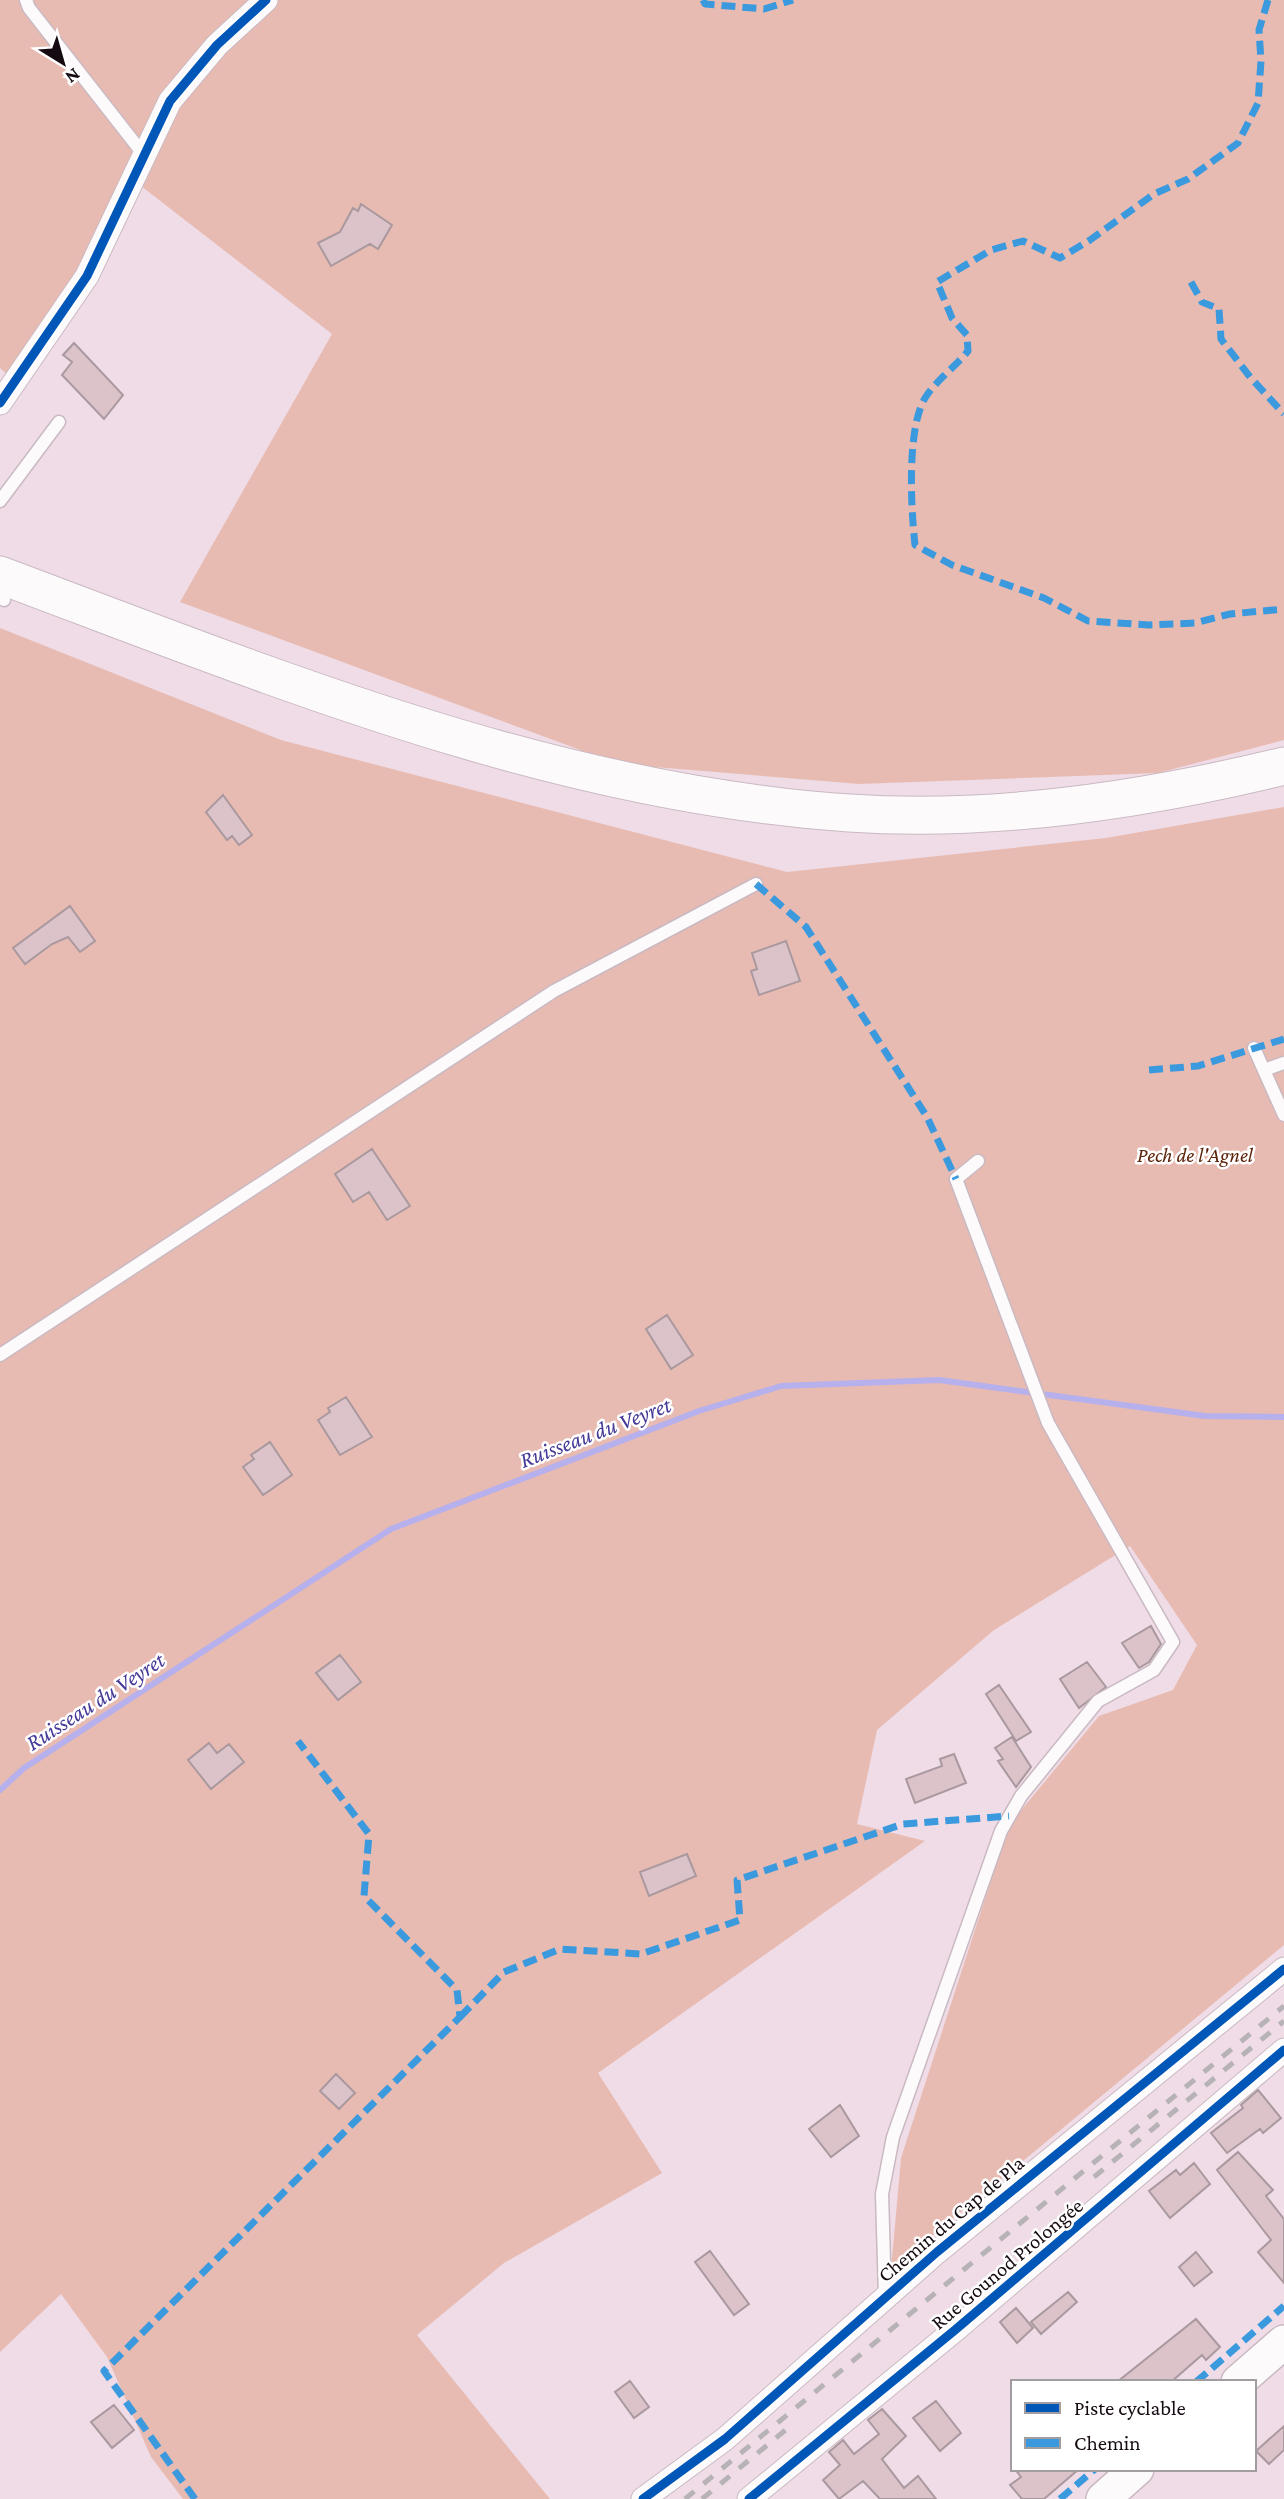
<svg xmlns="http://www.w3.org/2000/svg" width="1284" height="2499" font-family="'Crimson Pro',serif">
<rect width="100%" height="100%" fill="#efdce7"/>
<path fill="#e8bbb2" d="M0 0H1284V740L1158 773 859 784 618 764 180 602 332 334 132 179 11 378 0 368Z
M0 628 281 740 787 872 1106 838 1284 807V1945L891 2270 901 2158 1009 1825 1099 1716 1173 1690 1197 1645 1130 1546 994 1630 877 1730 857 1824 925 1841 598 2073 662 2173 504 2263 417 2335 550 2499H183L151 2457 107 2357 61 2294 0 2352Z"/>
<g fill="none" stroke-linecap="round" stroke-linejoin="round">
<path stroke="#b6b0ed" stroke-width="6" d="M0 1790 24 1768 391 1529 699 1411 781 1386 939 1380 1205 1416 1284 1417"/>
</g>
<path fill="#dcc2c9" stroke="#a9999f" stroke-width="2" d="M361 204 392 225 378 249 370 244 331 266 318 243 340 232 353 208 358 211Z
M74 343 123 395 104 419 62 375 72 362 63 355Z
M223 795 252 835 239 845 232 836 227 840 206 812Z
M70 906 95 941 80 952 68 937 52 944 25 964 13 948Z
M786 941 800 981 759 995 751 971 757 969 752 953Z
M372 1149 410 1206 387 1220 369 1192 353 1202 335 1174Z
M667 1315 693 1355 671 1369 646 1329Z
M346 1397 372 1437 340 1455 318 1420 330 1412 328 1408Z
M270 1442 292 1475 263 1495 243 1467 254 1459 251 1455Z
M1151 1626 1161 1644 1149 1662 1139 1668 1122 1643Z
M340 1655 361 1682 338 1700 316 1673Z
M1087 1662 1106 1687 1079 1708 1060 1679Z
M999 1685 1031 1732 1016 1741 986 1694Z
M1012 1737 1031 1767 1016 1787 998 1761 1003 1759 995 1748Z
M209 1743 217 1753 229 1744 244 1762 211 1789 188 1760Z
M954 1754 966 1783 915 1803 906 1779 942 1766 940 1759Z
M687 1854 696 1876 649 1896 640 1872Z
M336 2074 355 2093 339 2109 320 2091Z
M1258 2090 1281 2118 1263 2133 1260 2129 1227 2153 1211 2133 1243 2108 1241 2105Z
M840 2105 859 2136 831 2157 809 2129Z
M1238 2152 1273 2190 1266 2196 1284 2219V2283L1258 2252 1271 2240 1217 2170Z
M1194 2163 1210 2184 1170 2218 1149 2191 1176 2170 1180 2175Z
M710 2251 749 2304 734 2315 695 2262Z
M1196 2252 1212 2272 1194 2286 1179 2267Z
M1068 2292 1077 2302 1041 2334 1031 2322Z
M1016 2308 1033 2328 1017 2343 1000 2322Z
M1196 2319 1220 2347 1206 2360 1202 2355 1171 2382H1117Z
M630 2381 649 2407 634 2418 615 2392Z
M936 2401 961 2433 940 2451 913 2418Z
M114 2405 134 2430 112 2448 91 2422Z
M882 2409 906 2436 882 2459 904 2488 918 2476 936 2499H880L863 2481 839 2499 823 2480 840 2465 829 2452 843 2440 854 2454 879 2434 868 2420Z
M1284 2426V2450L1269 2464 1256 2451Z
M1015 2469H1079L1044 2499H1022L1010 2485 1021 2477Z"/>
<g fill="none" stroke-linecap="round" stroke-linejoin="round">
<defs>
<path id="service" d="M26 0 29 8 144 155
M0 501 59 422
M0 596 4 600
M1254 1048 1284 1115
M1264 1070 1284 1063
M0 1355 554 991 756 884
M885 2296 882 2194 893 2137 1001 1831 1021 1796 1098 1701 1154 1670 1173 1642 1048 1423 956 1179 978 1161"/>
<path id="minor" d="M0 403 87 276 170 101 217 45 266 0
M643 2499 725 2439 937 2252 1284 1969
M749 2499 955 2330 1284 2050"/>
<path id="secondary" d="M1238 2382 1284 2342
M1103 2499 1137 2469"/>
<path id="primary" d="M0 575C275 678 553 793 849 813 993 823 1144 800 1284 766"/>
</defs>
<use href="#service" stroke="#c9b9c2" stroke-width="15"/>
<use href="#minor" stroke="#c9b9c2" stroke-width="25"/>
<use href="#secondary" stroke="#c9b9c2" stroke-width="36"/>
<use href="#primary" stroke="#c9b9c2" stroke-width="39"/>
<use href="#service" stroke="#fdfafb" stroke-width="12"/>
<use href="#minor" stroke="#fdfafb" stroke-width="23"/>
<use href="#secondary" stroke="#fdfafb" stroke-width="33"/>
<use href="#primary" stroke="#fdfafb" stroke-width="37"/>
<path stroke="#b6b2b5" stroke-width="5" stroke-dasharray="12 12" stroke-linecap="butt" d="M1094 2177 1284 2021
M685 2499 1284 2006
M702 2499 794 2423"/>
<path stroke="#3b99de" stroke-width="7" stroke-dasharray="14 7" stroke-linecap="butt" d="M703 0 705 4 764 9 793 0
M1268 0 1259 30 1261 61 1258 103 1238 143 1188 179 1154 194 1090 240 1060 258 1023 241 991 250 937 282 952 318 967 335 968 351C956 366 938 379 927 395 906 424 911 509 915 545L952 565 1044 598 1088 621 1149 625 1195 623 1230 614 1284 609
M1191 282 1202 302 1219 309 1221 339 1250 377 1284 414
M756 884 806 927 927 1117 956 1179
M1149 1070 1198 1066 1284 1039
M460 2017 504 1972 560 1949 641 1954 740 1920 737 1880 903 1824 1009 1816
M1196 2382 1284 2306
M195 2499 104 2371 460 2017 457 1990 364 1896 369 1834 298 1741
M1060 2499 1095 2469"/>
<defs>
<path id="cycleway" d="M0 403 87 276 170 101 217 45 266 0
M643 2499 725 2439 937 2252 1284 1969
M749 2499 955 2330 1284 2050"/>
</defs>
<use href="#cycleway" stroke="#fff" stroke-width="13"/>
<use href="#cycleway" stroke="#0057b8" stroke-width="9"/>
</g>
<g text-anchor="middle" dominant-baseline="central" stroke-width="5" stroke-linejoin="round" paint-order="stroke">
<g font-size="21" font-style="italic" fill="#5c240b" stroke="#fff">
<text x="1195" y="1155">Pech de l'Agnel</text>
</g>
<g font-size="21" fill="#150a11" stroke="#fff">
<text transform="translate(951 2219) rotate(-40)">Chemin du Cap de Pla</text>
<text transform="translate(1007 2264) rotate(-40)">Rue Gounod Prolongée</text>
</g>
<g font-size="23" font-style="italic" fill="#453a98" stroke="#fff">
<text transform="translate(595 1432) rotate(-21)">Ruisseau du Veyret</text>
<text transform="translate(95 1701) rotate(-33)">Ruisseau du Veyret</text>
</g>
</g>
<rect x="1011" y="2380" width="245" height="91" fill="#ffffff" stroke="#a19da0" stroke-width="2"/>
<rect x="1025" y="2403" width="35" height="10" fill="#0057b8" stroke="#a19da0" stroke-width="2"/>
<text x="1074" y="2415" font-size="21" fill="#150a11">Piste cyclable</text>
<rect x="1025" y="2438" width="35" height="10" fill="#3b99de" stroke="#a19da0" stroke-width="2"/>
<text x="1074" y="2450" font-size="21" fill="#150a11">Chemin</text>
<g transform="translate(63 63) rotate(143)" stroke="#ffffff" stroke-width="5" paint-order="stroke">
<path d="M0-5L12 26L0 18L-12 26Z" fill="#150a11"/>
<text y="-10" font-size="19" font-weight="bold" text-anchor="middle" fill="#150a11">N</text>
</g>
</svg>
